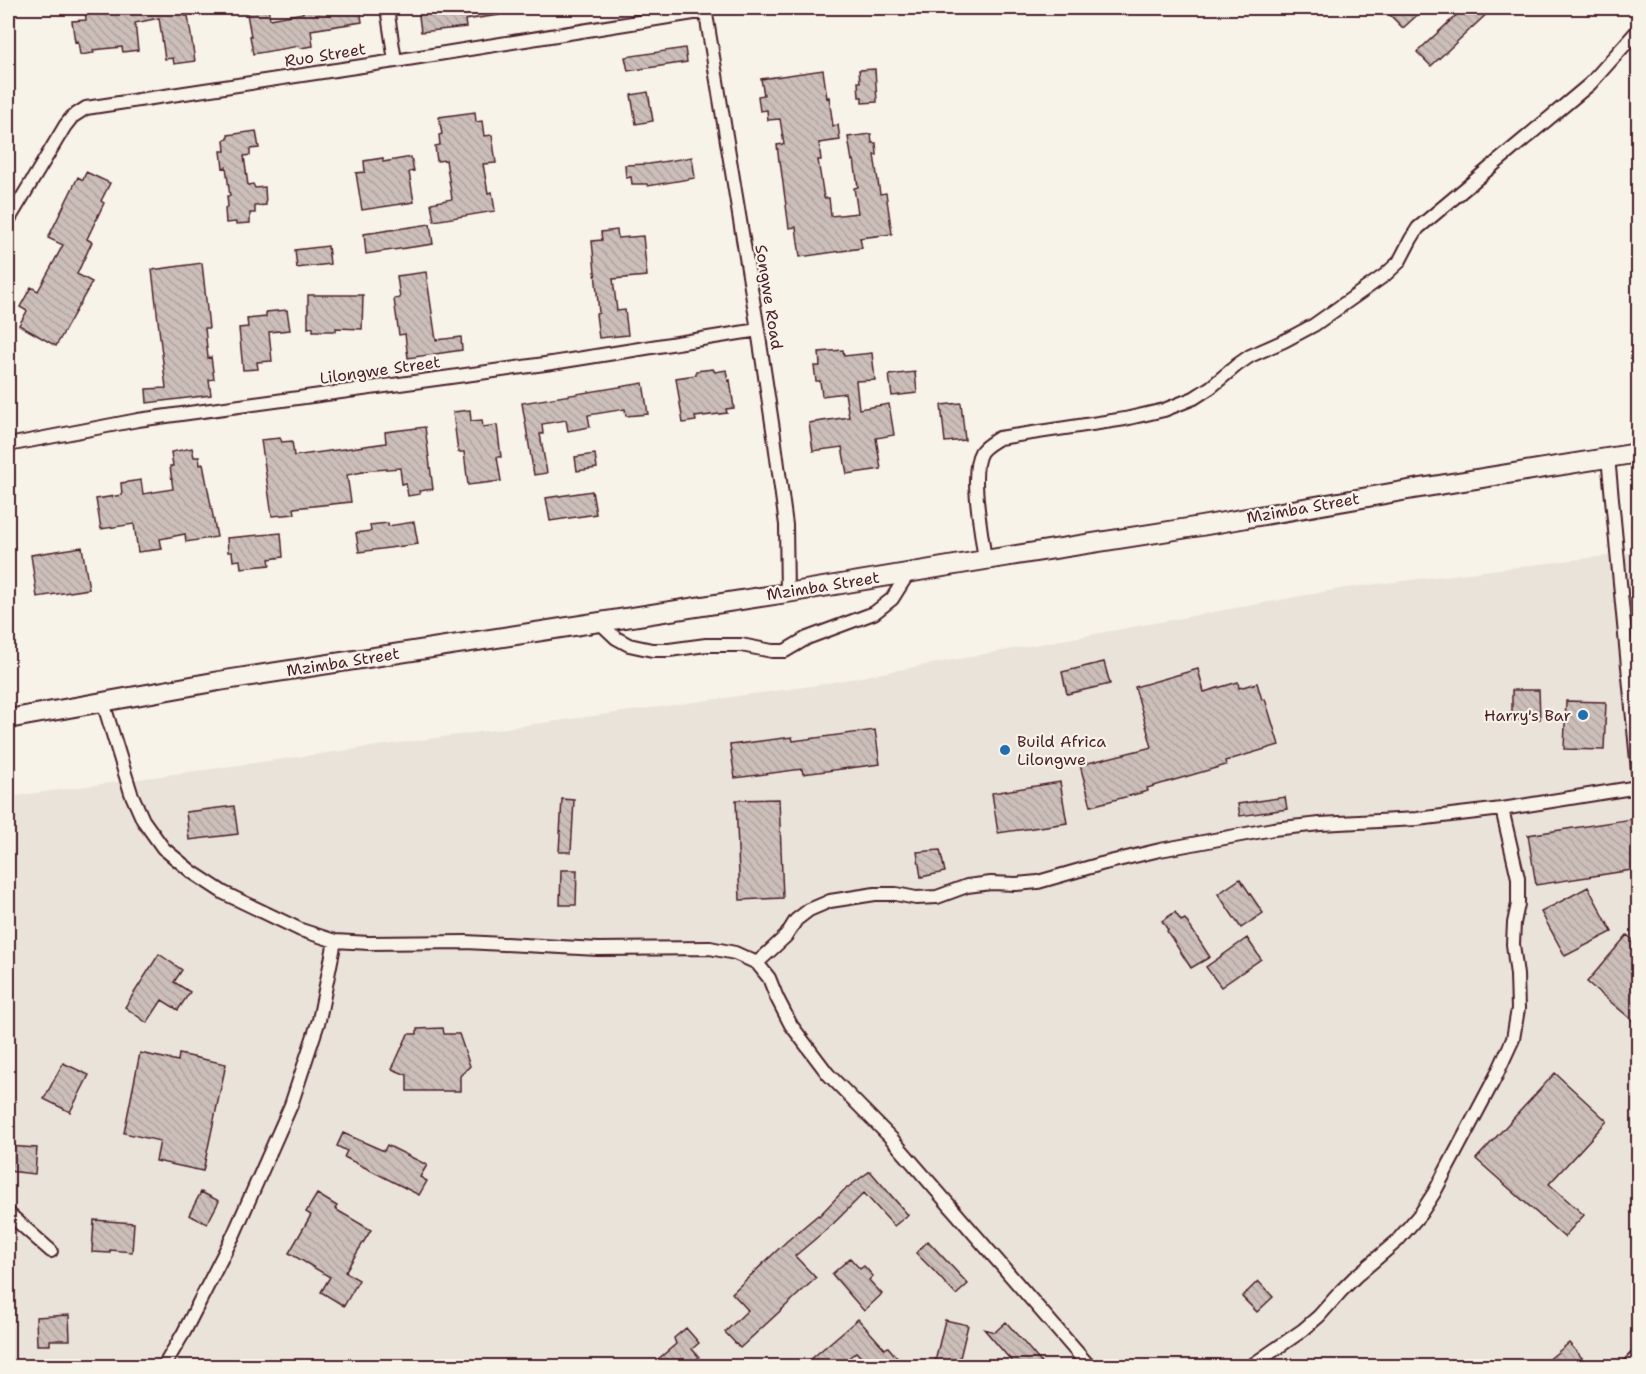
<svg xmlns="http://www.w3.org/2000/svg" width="1646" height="1374" font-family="'Shantell Sans',sans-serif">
<defs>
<pattern id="building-back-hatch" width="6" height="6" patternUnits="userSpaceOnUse" patternTransform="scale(1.5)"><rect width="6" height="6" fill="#ccbfb9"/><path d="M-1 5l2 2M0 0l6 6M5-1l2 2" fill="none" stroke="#b1a49f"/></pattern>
</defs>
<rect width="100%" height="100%" fill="#f7f3e8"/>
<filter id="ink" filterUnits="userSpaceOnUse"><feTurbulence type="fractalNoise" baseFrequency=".0167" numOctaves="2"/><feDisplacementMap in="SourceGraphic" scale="12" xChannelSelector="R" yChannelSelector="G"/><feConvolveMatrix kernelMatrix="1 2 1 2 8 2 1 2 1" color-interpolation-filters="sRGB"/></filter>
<g filter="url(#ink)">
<path fill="#eae3da" d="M1638 552V1366H8V797L811 686 1345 588Z"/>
<path fill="url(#building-back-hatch)" stroke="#4a1f2b" stroke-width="1.5" d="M85 8H116L117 12 150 8H183L185 16H188L195 61 174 64 173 58 165 59 159 18 135 23 138 50 123 52 122 47 93 50 94 53 80 55 78 41 75 42 72 21 86 20Z
M246 8H268L270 19 303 13 302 8H360L362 22 311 30 313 46 300 48 299 46 253 54 250 36H251Z
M418 8H498L499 15 465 20 466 27 421 32Z
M1383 8H1425L1403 28Z
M1464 8H1493L1431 66 1417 52Z
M685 48 687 62 628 71 625 57Z
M875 69 877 102 862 103V97H859L858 82H860L859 70Z
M823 70 827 98 829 97 833 126 838 125 840 140 819 143 821 160H818L824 198H829L831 216 858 213 854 188 858 187 854 160 852 161 848 137 871 134 872 143H876L877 155H874L880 194 886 193 892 234 860 238 862 248 800 257 796 227 789 228 780 161H779L777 145 784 144 780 119 768 120 767 110 760 111 758 96 764 95 761 79Z
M648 92 653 121 636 124 631 95Z
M475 112 476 122 482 121 484 136 492 135 496 163 483 164 488 193 492 192 495 211 434 221 431 203 452 199 446 160 437 161 435 146 440 145 439 135 442 134 439 117Z
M256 131 259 148 250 149V155L244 156 248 185 253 184 255 188 265 187 266 205 255 206V213H250V223L236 224V222L226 223 225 208 228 206 227 196H230L226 167 223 168 221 151H225L224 140 228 139V135Z
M411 157 414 171 409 172 414 202 362 210 356 173 365 172 364 161 383 158V162Z
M692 157 695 178 648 186 647 184H632L631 177 626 178 625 165 649 164Z
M86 172 110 183 101 201 104 203 87 239 92 242 77 274 92 282 56 346 19 325 27 311 20 307 31 287 38 291 63 245 48 238 78 177 83 180Z
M430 224 433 244 366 254 364 234Z
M617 230 618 238 643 236 647 276 613 279 617 311 625 310 628 335 599 338 596 314 599 313 592 241 602 240 601 232Z
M328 246 330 264 297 268 295 250Z
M202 263 209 328H205L208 358 211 357 214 379 209 380 211 395 147 403 146 389 166 388 152 270Z
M426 272 436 340 461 337 462 350 408 358 405 334 399 335 394 299 400 298 397 276Z
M308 295H363L362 329 336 328V331H313V327L308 328Z
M287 310 290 330 269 332 272 361 257 362 258 369 243 370 239 328 248 327 247 319 266 317V312Z
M843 350 844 356 872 353 875 380 856 381 859 409 889 404 894 435 876 438 881 469 847 474 842 447 813 451 809 423 849 417 845 393 822 396 820 381H816L814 366H820L819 352Z
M713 369 715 372 726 370 728 381 730 380 734 408 726 409 727 413 695 417 696 421 683 423 676 378 696 375V371Z
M915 372 917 393 892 396 889 375Z
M643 383 648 414 626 416 625 409 588 415 590 427 568 431 566 420 542 424 543 434H540L547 473 534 475 522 403Z
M961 403 965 440 945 442 941 405Z
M470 410 471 421 482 420 483 427 497 425 501 457H497L501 481 468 485 464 452H458L453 412Z
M425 427 433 489 419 491 420 494 408 496 406 483 402 484 400 468 362 471 363 472 347 475 351 502 294 508 295 514 272 516 261 440 280 438 282 442 292 441 294 456 386 443 385 432Z
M192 448 194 457H199L200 465 203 464 217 537 186 542 185 534 160 539 162 549 138 552 134 524 101 529 96 499 122 495 121 483 141 480 143 494 173 489 170 466H173L171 452Z
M595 454 597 468 577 471 575 457Z
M592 491 596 514 550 521 546 498Z
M414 522 418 544 359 552 356 533 371 531 370 525 388 523V526Z
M281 533 283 557 269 559 270 565 241 568 240 560 233 561 232 552H228L227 538Z
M82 547 89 589 37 597 31 555Z
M1104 662 1110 684 1067 694 1062 672Z
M1198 669 1204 692 1238 682 1239 688 1257 683 1262 700 1265 699 1279 745 1225 761 1226 765 1147 788 1148 791 1091 806 1080 765 1152 747 1135 687Z
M1512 690H1539L1540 719 1512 720Z
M1566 701 1606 702 1604 750 1564 749Z
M875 730 880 764 803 774 802 769 735 778 730 745 792 737 793 741Z
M1060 782 1067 823 998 833 992 793Z
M1285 797 1287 809 1240 816 1238 804Z
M562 799 574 800 571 852H559Z
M779 799 783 898 740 900 736 800Z
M234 806 238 834 189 840 186 812Z
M1638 818V869L1536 885 1528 835Z
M940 850 945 872 921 877 917 852Z
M561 870H577L576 905H560Z
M1240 879 1263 913 1241 928 1218 894Z
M1588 887 1612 932 1565 956 1541 912Z
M1175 912 1181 921 1185 919 1210 957 1191 968 1167 931 1168 930 1162 921Z
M1627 935 1638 944V1025L1587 982Z
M1247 938 1261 959 1221 987 1206 967Z
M159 954 182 970 174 982 190 992 178 1010 162 1000 147 1023 125 1007Z
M443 1028 444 1034H459L470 1066 460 1076V1091H407V1075L392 1069 408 1034H417V1029Z
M140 1053 178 1061 179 1054 226 1064 203 1171 156 1161 160 1141 124 1133Z
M63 1063 89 1075 70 1112 44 1099Z
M1555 1073 1607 1121 1549 1184 1584 1215 1564 1237 1476 1159Z
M343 1133 384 1151 387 1145 427 1165 420 1177 427 1181 419 1195 344 1157 347 1151 337 1146Z
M8 1146 37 1148 35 1174 8 1171Z
M870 1171 908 1215 894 1226 864 1193 833 1224 795 1256 816 1278 740 1348 725 1332 748 1310 732 1293 787 1241 818 1215 819 1216 843 1191Z
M201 1192 219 1201 207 1224 189 1215Z
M317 1194 337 1206 335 1209 371 1230 345 1272 359 1280 344 1306 321 1292 330 1277 289 1253 311 1215 306 1212Z
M94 1220 134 1223 132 1252 110 1250V1253L92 1252Z
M928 1241 968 1284 956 1295 933 1270 916 1253Z
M850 1258 860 1269 864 1266 873 1276 869 1280 882 1294 864 1311 832 1274Z
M1258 1281 1273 1297 1257 1312 1242 1297Z
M69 1315 70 1340H50V1345H37L36 1317Z
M858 1319 885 1349 888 1347 904 1366H869L856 1352 839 1366H803Z
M945 1320 968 1325 958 1366H934Z
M1006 1322 1044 1366H1016L984 1329 995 1332Z
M686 1328 699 1343 692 1349 699 1357 688 1366H650L676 1344 674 1338Z
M1569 1343 1589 1366H1541Z"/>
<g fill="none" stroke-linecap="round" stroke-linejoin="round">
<defs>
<path id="minor" d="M387 8 395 61
M705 8 758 330 774 436 786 525 787 593
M8 221 65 126 72 117 86 108 395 61 706 11
M8 445 138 420 552 363 758 330
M1608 457 1638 771
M985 560C982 535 969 472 981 452 985 446 993 442 999 438L1125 419 1164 410 1194 398 1211 387 1237 365 1250 356 1284 341 1314 325 1385 275 1399 262 1411 239 1418 228 1590 84 1638 30
M599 622 616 638 629 645 652 650H669L706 645H741L772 651H785L807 638 874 613 892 599 909 572
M103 702 131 793 143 820 163 848 192 872 224 893 301 930 335 941 369 943 466 942 598 949 710 948 735 953 757 963 769 978 777 998 791 1025 828 1074 891 1138 1089 1366
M757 963 786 936 796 920 809 910 830 901 875 894H896L916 898 937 897 967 886 991 883 1016 884 1038 882 1101 864 1160 850 1273 829 1320 824 1417 819 1502 809 1638 787
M8 1213 51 1251
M164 1366 184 1332 234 1234 291 1105 319 1020 335 941
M1251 1366 1303 1330 1319 1316 1342 1290 1355 1277 1397 1241 1421 1213 1434 1193 1496 1076 1513 1039 1518 1009 1517 975 1513 944 1514 923 1518 904V878L1502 809
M1628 1366 1638 1356"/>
<path id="secondary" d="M8 719 219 681 787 593 985 560 1201 526 1414 489 1638 453"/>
</defs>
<use href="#minor" stroke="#4a1f2b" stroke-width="16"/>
<use href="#secondary" stroke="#4a1f2b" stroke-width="22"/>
<use href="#minor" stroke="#f7f3e8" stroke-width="12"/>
<use href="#secondary" stroke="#f7f3e8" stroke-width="18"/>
</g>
</g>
<g fill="#1f6fb2" stroke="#f7f3e8" stroke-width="2">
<circle cx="1583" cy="715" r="6"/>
<circle cx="1005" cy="750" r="6"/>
</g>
<g text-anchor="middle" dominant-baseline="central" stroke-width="4.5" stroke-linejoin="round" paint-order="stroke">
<g font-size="16" fill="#4a1f2b" stroke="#f7f3e8">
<text transform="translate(325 55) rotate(-9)">Ruo Street</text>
<text transform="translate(769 297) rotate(81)">Songwe Road</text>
<text transform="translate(380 370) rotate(-8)">Lilongwe Street</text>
<text transform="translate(1303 508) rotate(-10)">Mzimba Street</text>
<text transform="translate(823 586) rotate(-9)">Mzimba Street</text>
<text transform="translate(343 662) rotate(-9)">Mzimba Street</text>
</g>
<g font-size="16" fill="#4a1f2b" stroke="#f7f3e8" text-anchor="end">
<text x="1571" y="715">Harry's Bar</text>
<text x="1017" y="741" text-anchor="start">Build Africa<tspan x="1017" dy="18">Lilongwe</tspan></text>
</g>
</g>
<rect width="1646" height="1374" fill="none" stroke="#f7f3e8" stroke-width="30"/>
<rect x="15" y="15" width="1616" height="1344" fill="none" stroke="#4a1f2b" stroke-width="2" filter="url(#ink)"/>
</svg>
